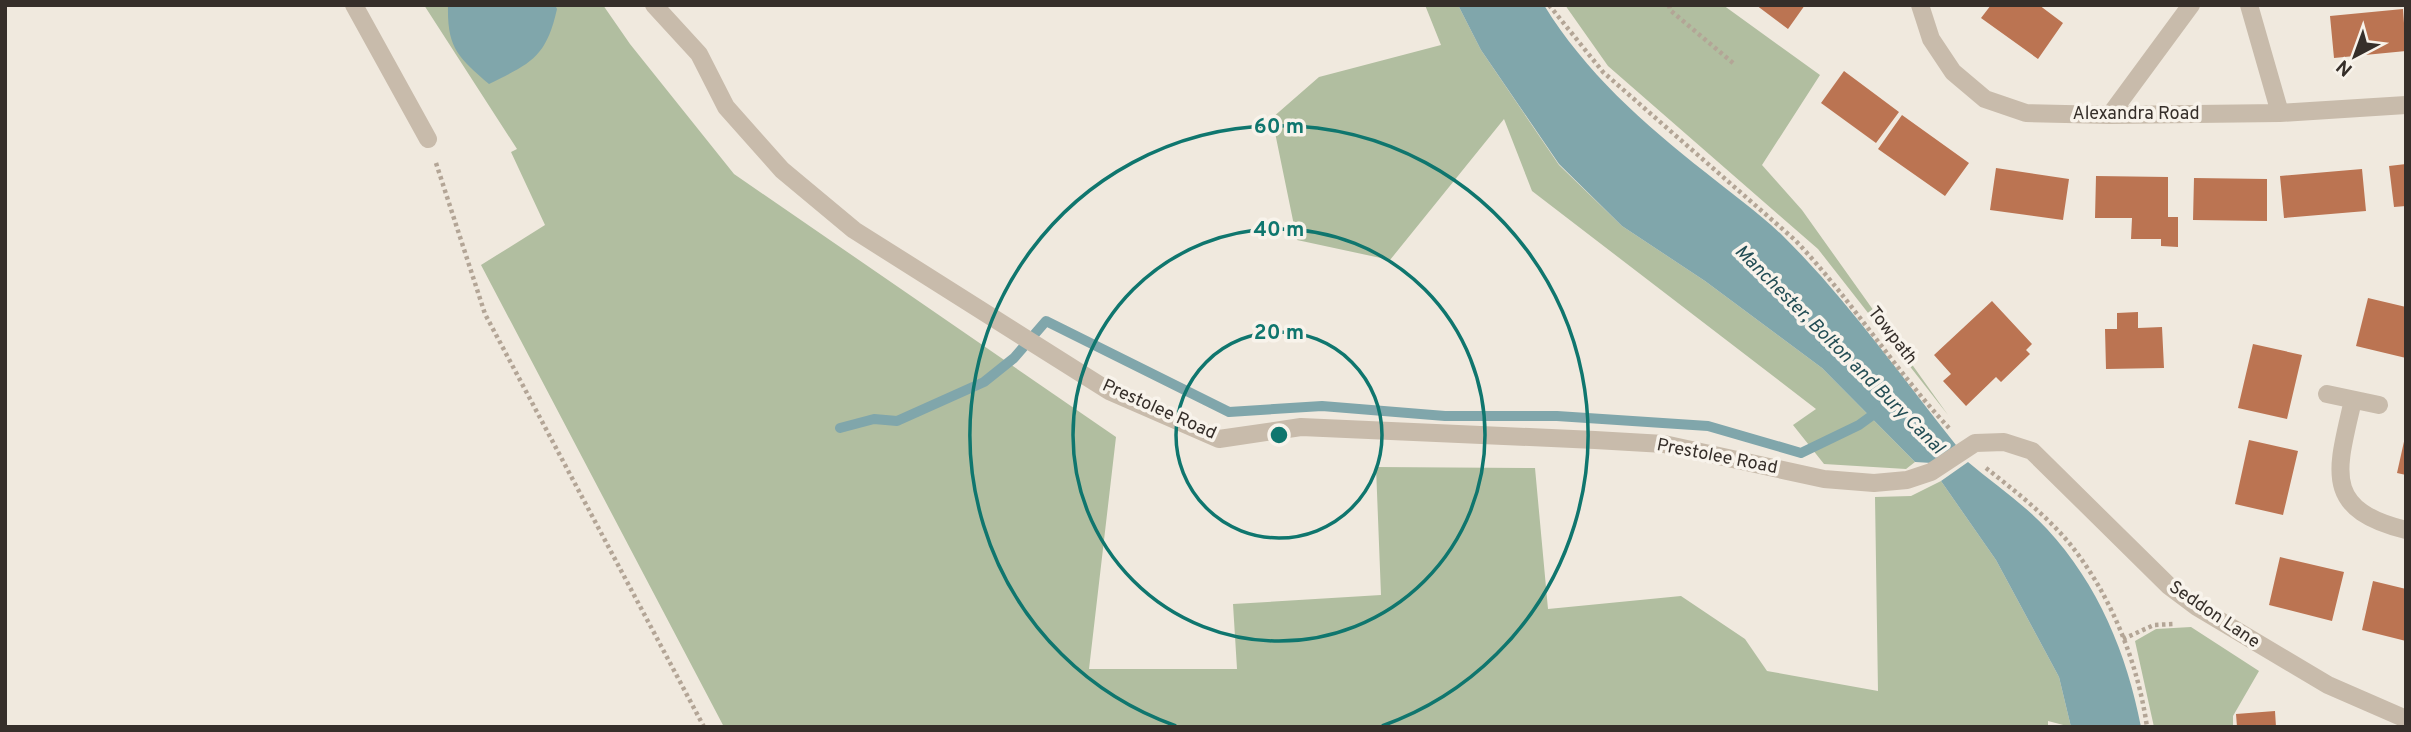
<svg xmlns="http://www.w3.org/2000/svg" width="2411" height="732" font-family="Overpass,sans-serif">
<rect width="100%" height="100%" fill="#f0e9de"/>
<path fill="#b1bea0" d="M424 5H603L630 44 734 174 1116 437 1089 669H1237L1233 604 1381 595 1376 467 1535 468 1548 609 1681 596 1745 639 1767 671 1878 691 1875 497 1911 496 1941 481 1996 560 2059 677 2071 727 2048 721V727H724L481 265 545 225 511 152 517 149Z
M1425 5H1458L1481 50 1559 165 1622 226 1705 281 1822 368 1915 462 1906 469 1824 464 1793 425 1816 409 1532 191 1504 119 1390 260 1297 240 1272 118 1319 77 1441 45Z
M1565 5H1723L1820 75 1762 165 1802 210 1948 415 1818 249 1608 66Z
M2191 627 2259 671 2233 716V727H2154L2135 641 2156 629Z"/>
<path fill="#80a6ab" d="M448 5H555L557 9C546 58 531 63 489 84 458 57 447 48 448 5Z
M1458 5H1544C1585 72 1644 124 1705 172 1731 193 1759 213 1783 236 1847 299 1900 375 1956 445L1932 463 1915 462 1822 368 1705 281 1622 226 1559 164 1481 50Z
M1968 462C1994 484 2024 504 2047 529 2098 584 2127 654 2141 727H2071L2059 677 1996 560 1941 481Z"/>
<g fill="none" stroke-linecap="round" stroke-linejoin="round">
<path stroke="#80a6ab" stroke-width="10" d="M840 428 874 419 897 421 984 382 1014 358 1046 321 1229 412 1322 406 1445 416H1557L1708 426 1801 453 1859 425 1881 409"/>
</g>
<path fill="#bb7452" d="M1756 5H1805L1788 29Z
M1991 5H2039L2063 23 2038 59 1981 18Z
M2403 9 2406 51 2334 58 2330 16Z
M1844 71 1899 112 1876 143 1821 103Z
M1902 115 1969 163 1945 196 1878 149Z
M2406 164V206L2394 207 2389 166Z
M1996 168 2069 179 2063 220 1990 210Z
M2362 169 2366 211 2284 218 2280 176Z
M2096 176 2168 177V217H2178V247L2161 246V239H2131L2132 218H2095Z
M2194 178 2267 179V221L2193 220Z
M2368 298 2406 307V358L2356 346Z
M1992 301 2032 344 2026 350 2030 354 2001 382 1996 377 1966 406 1943 381 1951 374 1934 355Z
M2138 312V328L2162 327 2164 368 2106 369 2105 329H2117V313Z
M2253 344 2302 355 2287 419 2238 408Z
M2405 437H2406V475L2397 473Z
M2249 440 2298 451 2283 515 2235 504Z
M2280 557 2344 572 2332 621 2269 605Z
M2373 581 2406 589V641L2362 630Z
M2275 711 2276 727H2237L2236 714Z"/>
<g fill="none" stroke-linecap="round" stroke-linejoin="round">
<path stroke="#b3a596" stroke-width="4.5" stroke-dasharray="3.5 3.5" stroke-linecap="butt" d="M1549 5 1603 72 1795 240C1851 299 1894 369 1949 428
M1669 5 1670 10 1733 63
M436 163 485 314 704 727
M1986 468C2015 491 2046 515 2070 544 2111 595 2138 663 2147 727
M2123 639 2154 625 2175 624"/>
<path stroke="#c8bbab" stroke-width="18" d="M354 5 428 139
M654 5 699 54 726 107 782 170 854 230 1109 391 1219 439 1301 427 1595 440 1664 444 1824 479 1874 483 1907 480 1931 472 1975 443 2004 442 2032 451 2169 586 2197 607 2328 685 2406 719
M1920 5 1931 39 1953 72 1985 99 2026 113 2110 115 2280 113 2406 105
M2249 5 2280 113
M2110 115 2191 5
M2327 394 2379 405
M2353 400C2338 468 2320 509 2406 530"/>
</g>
<g fill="none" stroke="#0f766e" stroke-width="3.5">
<circle cx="1279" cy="435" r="103"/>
<circle cx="1279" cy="435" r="206"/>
<path d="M1176 726A309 309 0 1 1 1382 726"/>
</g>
<g text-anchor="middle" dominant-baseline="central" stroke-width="7" stroke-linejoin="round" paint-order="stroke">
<g font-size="18" fill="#362f2a" stroke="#f8f3eb">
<text x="2136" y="114">Alexandra Road</text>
<text transform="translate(1892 336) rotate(52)">Towpath</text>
<text transform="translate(1159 410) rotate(24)">Prestolee Road</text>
<text transform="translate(1717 457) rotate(11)">Prestolee Road</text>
<text transform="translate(2214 615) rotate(34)">Seddon Lane</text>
</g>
<g font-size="19" font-style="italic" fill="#234d54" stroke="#f8f3eb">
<text transform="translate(1839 350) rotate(45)">Manchester, Bolton and Bury Canal</text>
</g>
</g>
<circle cx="1279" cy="435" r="10" fill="#0f766e" stroke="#f8f3eb" stroke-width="3.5"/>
<g font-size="21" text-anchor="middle" font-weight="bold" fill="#0f766e" stroke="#f8f3eb" stroke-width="7" stroke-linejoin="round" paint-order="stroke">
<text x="1279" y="133">60 m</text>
<text x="1279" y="236">40 m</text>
<text x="1279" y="339">20 m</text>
</g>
<rect width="2411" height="732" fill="none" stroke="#362f2a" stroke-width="14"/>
<g transform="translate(2355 56) rotate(221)" stroke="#f8f3eb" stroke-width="5" paint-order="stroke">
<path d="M0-5L12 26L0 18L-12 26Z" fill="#362f2a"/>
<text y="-10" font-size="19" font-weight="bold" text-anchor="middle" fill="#362f2a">N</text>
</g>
</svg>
